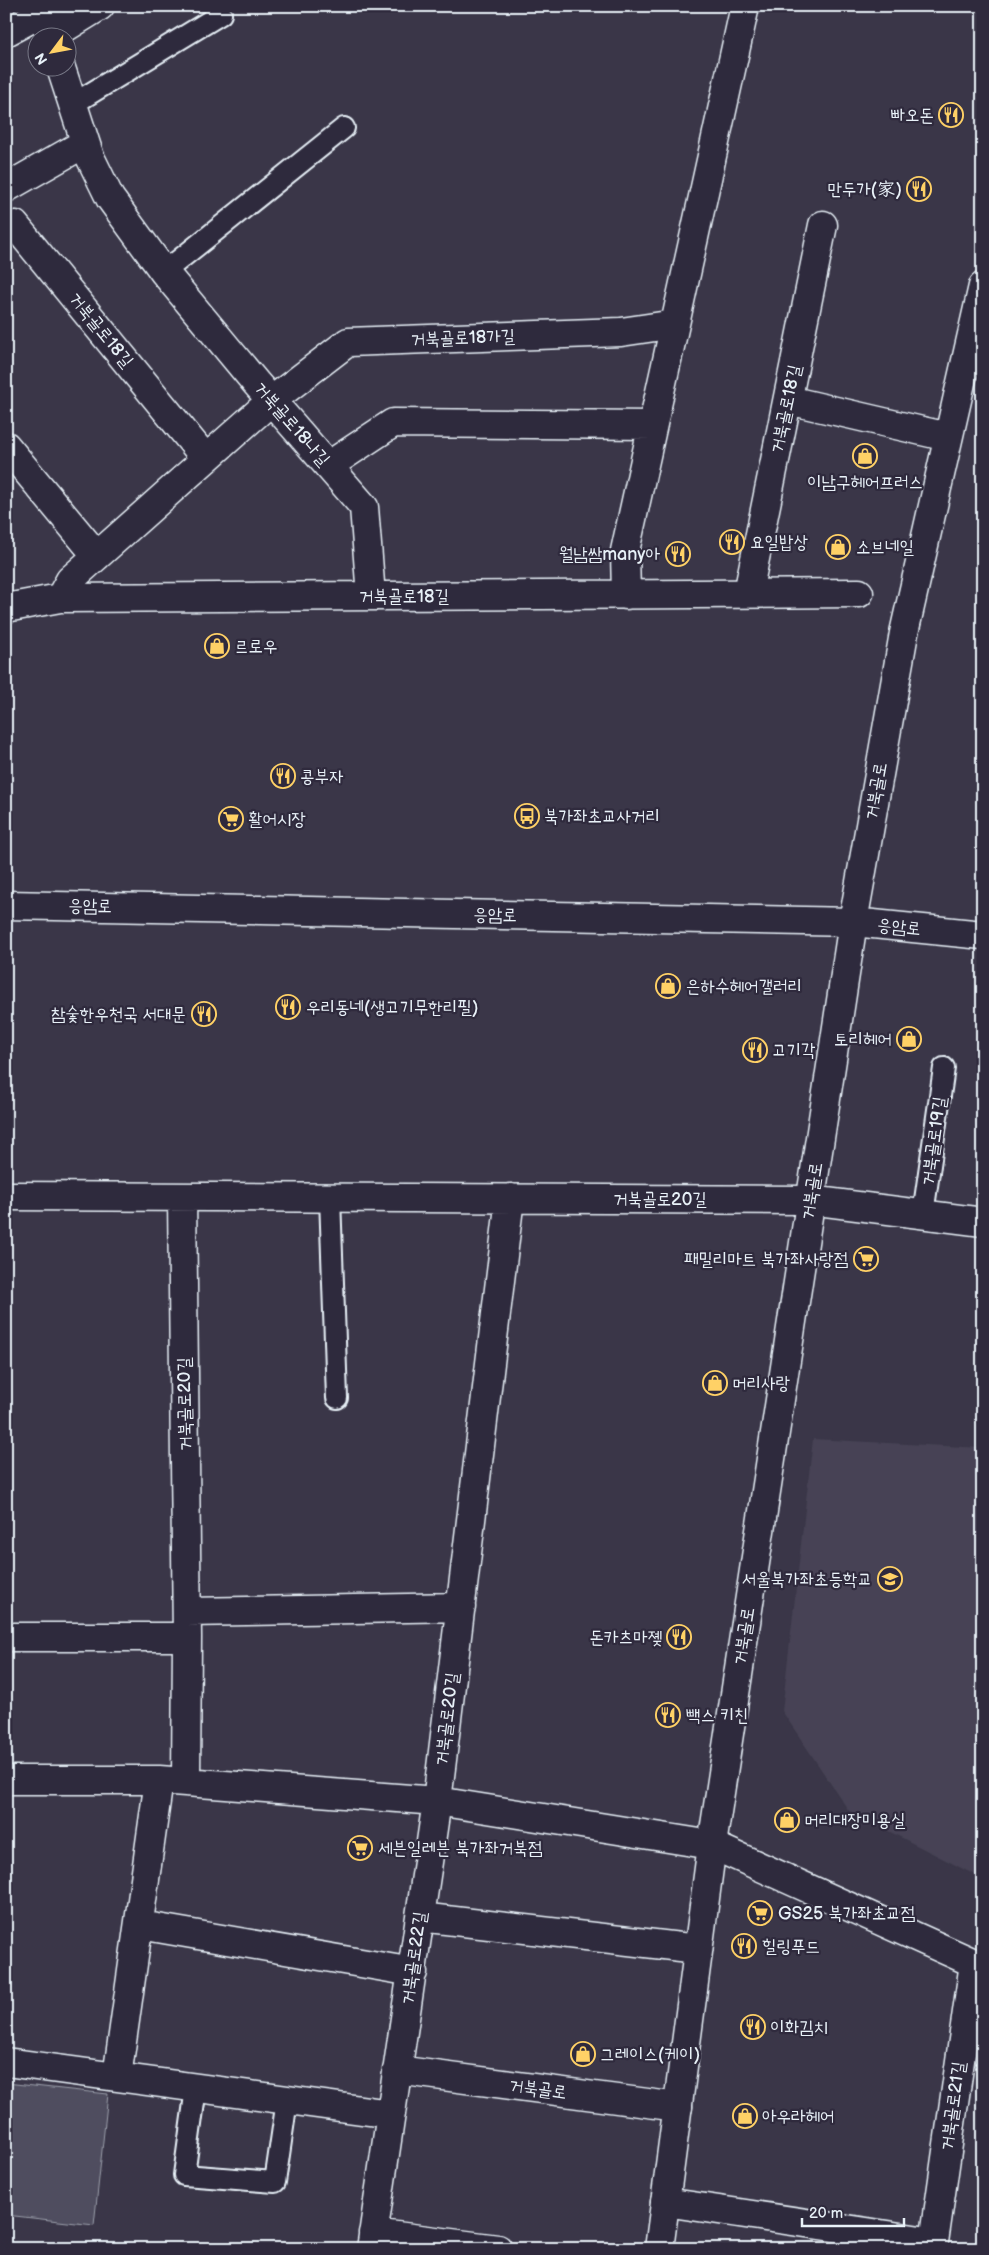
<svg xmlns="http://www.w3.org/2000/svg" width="989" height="2255" font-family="'Balsamiq Sans','LXGW WenKai TC','Poor Story',sans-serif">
<rect width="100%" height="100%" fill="#3a3648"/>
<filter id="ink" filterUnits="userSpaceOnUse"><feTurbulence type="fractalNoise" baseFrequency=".02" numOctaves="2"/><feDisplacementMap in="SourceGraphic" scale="10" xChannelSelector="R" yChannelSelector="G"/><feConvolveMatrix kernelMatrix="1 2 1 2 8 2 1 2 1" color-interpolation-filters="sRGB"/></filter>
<g filter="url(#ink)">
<path fill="#464354" d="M813 1439 983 1448V1879L849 1811 782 1711Z"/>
<path fill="#504e5f" stroke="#9ca0ac" d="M6 2083 108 2094 94 2225 6 2215Z"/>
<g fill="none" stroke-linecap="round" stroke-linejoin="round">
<defs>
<path id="service" d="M73 104 221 14
M164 272 344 128
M330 1197 337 1398
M923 1214 944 1068
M196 2088 184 2175 275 2182 287 2100"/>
<path id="minor" d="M6 32 32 18 66 27 100 6
M61 68 90 157 110 198 164 272 256 383 364 507 371 596
M6 188 85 143
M15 225 206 459
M788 400 948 437
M6 446 97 556
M328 466 393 423 652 425
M748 593 823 225
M626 595 625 551 745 6
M60 598 70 580 271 401 348 342 621 332 675 324
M6 608 60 598 859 593
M6 1196 810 1200 983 1222
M182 1197 187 1637 186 1782
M187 1612 461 1607
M6 1637H187
M6 1780H159L437 1801 712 1845 983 1967
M420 1917 698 1949
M140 1925 413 1972
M6 2062 391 2114
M397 2070 678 2107
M117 2077 159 1780
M665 2202 934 2242
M373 2233 498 2249
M371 2249 437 1801 510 1198
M933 2249 974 1963"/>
<path id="tertiary" d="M659 2249 712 1845 853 922"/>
<path id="secondary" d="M6 905 853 922 983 935
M853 922 904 633 983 286"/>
</defs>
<use href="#service" stroke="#e8f1f8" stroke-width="24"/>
<use href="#minor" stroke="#e8f1f8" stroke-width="31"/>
<use href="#tertiary" stroke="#e8f1f8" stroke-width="31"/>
<use href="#secondary" stroke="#e8f1f8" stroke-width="31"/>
<use href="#service" stroke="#2f2a3d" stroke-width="20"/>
<use href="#minor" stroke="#2f2a3d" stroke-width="28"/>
<use href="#tertiary" stroke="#2f2a3d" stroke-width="28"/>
<use href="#secondary" stroke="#2f2a3d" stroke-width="28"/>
</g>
</g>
<defs>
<symbol id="restaurant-ring" viewBox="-11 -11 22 22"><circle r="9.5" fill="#2f2a3d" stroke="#ffd166" stroke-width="1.5"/><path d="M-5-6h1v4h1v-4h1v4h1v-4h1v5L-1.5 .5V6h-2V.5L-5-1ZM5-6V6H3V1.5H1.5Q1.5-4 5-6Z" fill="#ffd166"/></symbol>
<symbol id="shop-ring" viewBox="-11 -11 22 22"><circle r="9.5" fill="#2f2a3d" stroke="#ffd166" stroke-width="1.5"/><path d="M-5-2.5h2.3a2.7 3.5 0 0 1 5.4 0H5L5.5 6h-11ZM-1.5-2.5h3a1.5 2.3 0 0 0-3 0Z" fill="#ffd166"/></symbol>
<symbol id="bus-ring" viewBox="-11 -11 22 22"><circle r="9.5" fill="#2f2a3d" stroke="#ffd166" stroke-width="1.5"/><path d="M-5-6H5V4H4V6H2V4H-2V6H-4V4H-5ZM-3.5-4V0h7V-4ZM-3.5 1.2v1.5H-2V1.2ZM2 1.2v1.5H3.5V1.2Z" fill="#ffd166"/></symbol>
<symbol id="supermarket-ring" viewBox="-11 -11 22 22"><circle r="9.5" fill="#2f2a3d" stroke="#ffd166" stroke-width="1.5"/><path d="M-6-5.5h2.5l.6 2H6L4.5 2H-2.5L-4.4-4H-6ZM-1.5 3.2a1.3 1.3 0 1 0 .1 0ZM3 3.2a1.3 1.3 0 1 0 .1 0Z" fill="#ffd166"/></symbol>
<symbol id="school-ring" viewBox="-11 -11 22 22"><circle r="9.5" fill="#2f2a3d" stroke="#ffd166" stroke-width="1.5"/><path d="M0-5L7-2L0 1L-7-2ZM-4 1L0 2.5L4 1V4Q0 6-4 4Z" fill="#ffd166"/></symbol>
</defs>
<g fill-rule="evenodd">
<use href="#restaurant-ring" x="937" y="101" width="28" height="28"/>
<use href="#restaurant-ring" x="905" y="175" width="28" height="28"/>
<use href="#shop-ring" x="851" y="442" width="28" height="28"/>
<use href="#restaurant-ring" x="718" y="528" width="28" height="28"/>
<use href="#shop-ring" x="824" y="533" width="28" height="28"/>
<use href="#restaurant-ring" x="664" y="540" width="28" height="28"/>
<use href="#shop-ring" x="203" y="632" width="28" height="28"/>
<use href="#restaurant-ring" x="269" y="762" width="28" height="28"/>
<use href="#bus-ring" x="513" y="802" width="28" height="28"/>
<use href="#supermarket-ring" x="217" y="805" width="28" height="28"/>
<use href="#shop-ring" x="654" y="972" width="28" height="28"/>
<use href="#restaurant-ring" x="274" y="993" width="28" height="28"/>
<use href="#restaurant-ring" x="190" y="1000" width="28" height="28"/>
<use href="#shop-ring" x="895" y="1025" width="28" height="28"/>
<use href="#restaurant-ring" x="741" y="1036" width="28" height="28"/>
<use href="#supermarket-ring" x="852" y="1245" width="28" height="28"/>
<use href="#shop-ring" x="701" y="1369" width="28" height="28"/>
<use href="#school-ring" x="876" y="1565" width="28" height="28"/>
<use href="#restaurant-ring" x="665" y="1623" width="28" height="28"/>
<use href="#restaurant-ring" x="654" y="1701" width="28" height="28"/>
<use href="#shop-ring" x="773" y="1806" width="28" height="28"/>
<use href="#supermarket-ring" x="346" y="1834" width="28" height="28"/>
<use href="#supermarket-ring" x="746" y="1899" width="28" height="28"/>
<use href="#restaurant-ring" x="730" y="1932" width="28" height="28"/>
<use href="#restaurant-ring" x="739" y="2013" width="28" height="28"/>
<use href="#shop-ring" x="569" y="2040" width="28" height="28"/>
<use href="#shop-ring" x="731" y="2102" width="28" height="28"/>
</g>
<g text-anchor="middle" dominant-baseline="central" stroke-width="4.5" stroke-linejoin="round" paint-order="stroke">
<g font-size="18" fill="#e8f1f8" stroke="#2f2a3d" text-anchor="start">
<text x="934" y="115" text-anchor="end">빠오돈</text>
<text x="902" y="189" text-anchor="end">만두가(家)</text>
<text x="865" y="482" text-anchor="middle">이남구헤어프러스</text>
<text x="750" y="542">요일밥상</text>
<text x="856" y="547">소브네일</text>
<text x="660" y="554" text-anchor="end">월남쌈many아</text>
<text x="234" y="646">르로우</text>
<text x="300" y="776">콩부자</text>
<text x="544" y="816">북가좌초교사거리</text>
<text x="248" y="819">활어시장</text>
<text x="686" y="986">은하수헤어갤러리</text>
<text x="306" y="1007">우리동네(생고기무한리필)</text>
<text x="186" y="1014" text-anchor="end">참숯한우천국 서대문</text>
<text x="892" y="1039" text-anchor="end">토리헤어</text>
<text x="772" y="1050">고기각</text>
<text x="848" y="1259" text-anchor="end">패밀리마트 북가좌사랑점</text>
<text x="732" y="1383">머리사랑</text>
<text x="872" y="1579" text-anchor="end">서울북가좌초등학교</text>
<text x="662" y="1637" text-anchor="end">돈카츠마졪</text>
<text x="686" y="1715">빽스 키친</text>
<text x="804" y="1820">머리대장미용실</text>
<text x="378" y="1848">세븐일레븐 북가좌거북점</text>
<text x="778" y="1913">GS25 북가좌초교점</text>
<text x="762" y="1946">힐링푸드</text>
<text x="770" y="2027">이화김치</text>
<text x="600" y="2054">그레이스(케이)</text>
<text x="762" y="2116">아우라헤어</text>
</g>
<g font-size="18" fill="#e8f1f8" stroke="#2f2a3d">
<text transform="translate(101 330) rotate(51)">거북골로18길</text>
<text transform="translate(463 338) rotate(-2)">거북골로18가길</text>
<text transform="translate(786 409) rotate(-78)">거북골로18길</text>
<text transform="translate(292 424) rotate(49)">거북골로18나길</text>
<text x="404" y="596">거북골로18길</text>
<text transform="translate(876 791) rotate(-80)">거북골로</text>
<text transform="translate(90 906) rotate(1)">응암로</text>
<text transform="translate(495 915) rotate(1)">응암로</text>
<text transform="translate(899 927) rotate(6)">응암로</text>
<text transform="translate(934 1141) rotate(-82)">거북골로19길</text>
<text transform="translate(812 1191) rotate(-81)">거북골로</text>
<text x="660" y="1199">거북골로20길</text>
<text transform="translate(185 1404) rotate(-91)">거북골로20길</text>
<text transform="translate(744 1636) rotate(-81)">거북골로</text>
<text transform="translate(447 1719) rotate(-83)">거북골로20길</text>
<text transform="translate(414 1958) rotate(-82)">거북골로22길</text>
<text transform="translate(538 2089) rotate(8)">거북골로</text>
<text transform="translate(953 2106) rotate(-82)">거북골로21길</text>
</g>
</g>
<rect width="989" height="2255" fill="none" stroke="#2f2a3d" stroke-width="25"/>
<rect x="12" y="12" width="964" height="2230" fill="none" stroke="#e8f1f8" stroke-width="2" filter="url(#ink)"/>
<g transform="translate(52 52) rotate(238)"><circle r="24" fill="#2f2a3d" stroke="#797a88"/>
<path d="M0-4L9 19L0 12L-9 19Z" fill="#ffd166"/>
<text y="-8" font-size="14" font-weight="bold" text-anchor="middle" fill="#e8f1f8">N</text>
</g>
<path d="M802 2218v8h102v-8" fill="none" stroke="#e8f1f8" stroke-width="2.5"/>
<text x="809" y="2218" font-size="15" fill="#e8f1f8" stroke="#2f2a3d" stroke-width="4" paint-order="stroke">20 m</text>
</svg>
